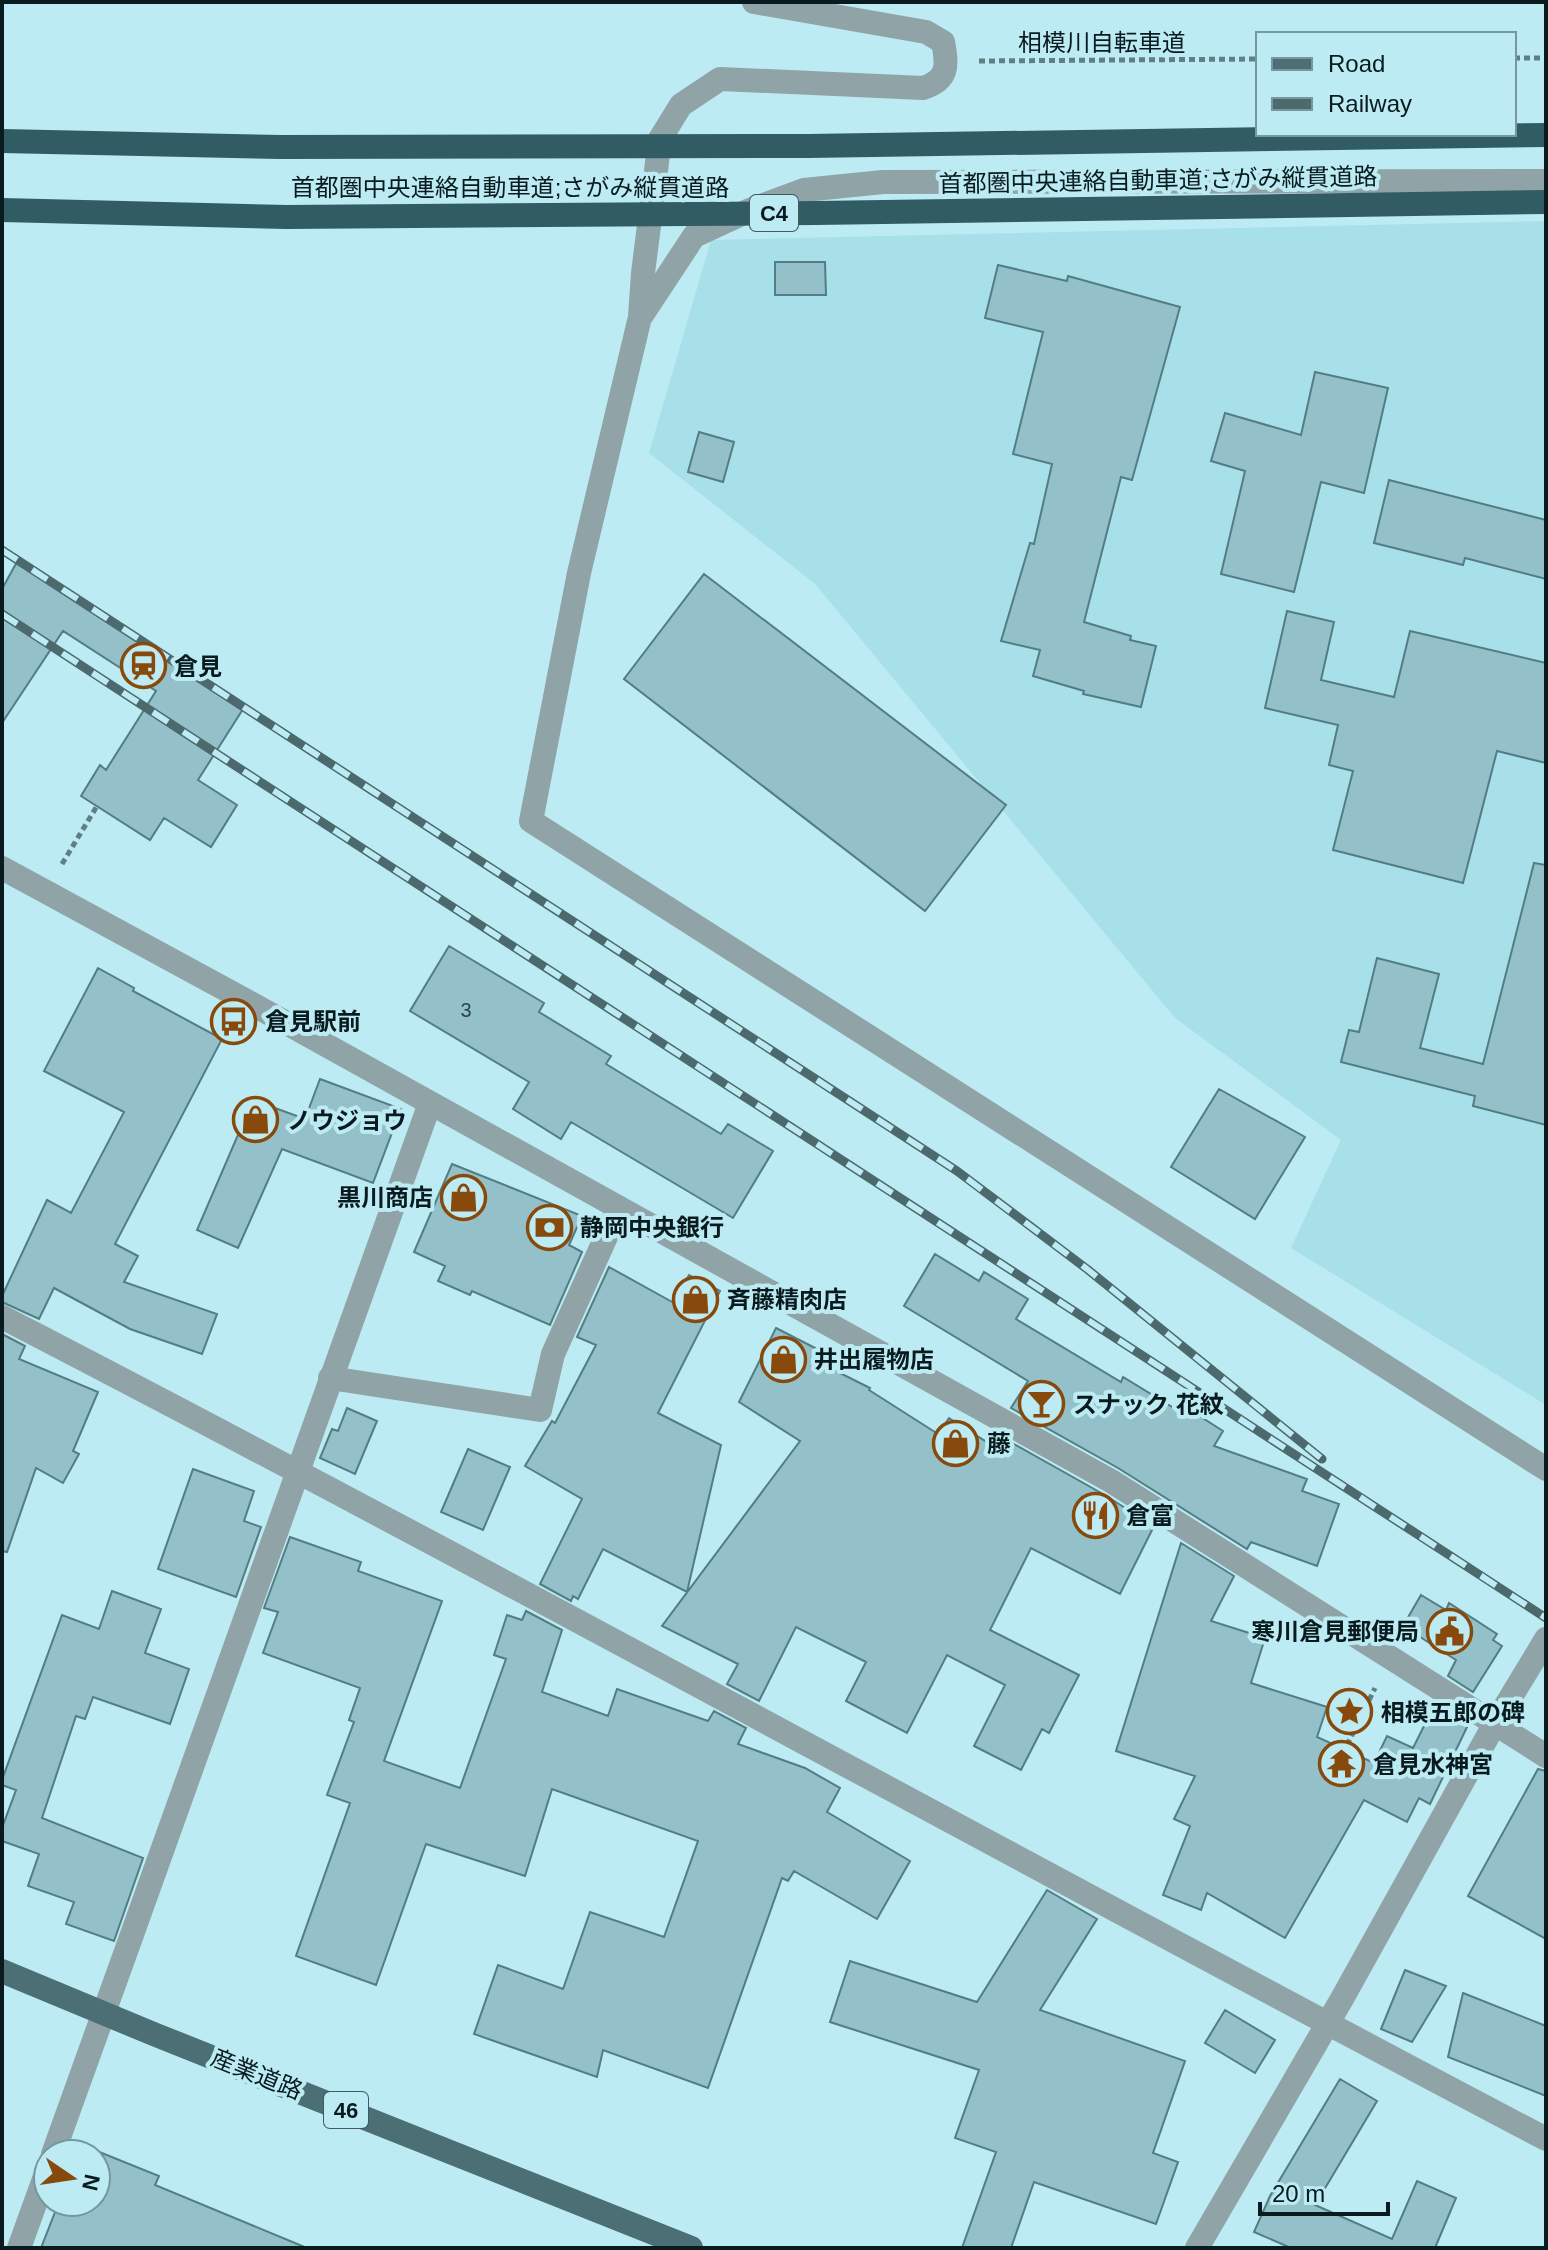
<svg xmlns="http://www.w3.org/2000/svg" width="1548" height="2250" font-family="Arial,'Noto Sans JP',sans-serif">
<rect width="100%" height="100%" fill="#bcebf3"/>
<path fill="#a8e0e9" d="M1546 221V1405L1291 1248 1341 1140 1175 1018 815 584 649 453 711 240Z"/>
<path fill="#94c1c9" stroke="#527d84" stroke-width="2" d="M775 262H825L826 295H775Z
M998 265 1067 281 1068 276 1180 307 1132 480 1121 477 1084 622 1131 636 1130 640 1156 646 1141 707 1083 694 1084 691 1033 676 1040 650 1001 641 1030 543 1034 544 1052 464 1013 454 1043 332 985 318Z
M1315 372 1388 388 1364 493 1321 482 1294 592 1221 574 1245 471 1211 461 1225 413 1301 435Z
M699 432 734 442 723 482 688 472Z
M1389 480 1546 520V579L1465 558 1463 565 1374 543Z
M18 560 243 709 198 780 237 805 211 847 164 818 150 840 81 796 100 765 106 770 156 691 63 631 2 723V589Z
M704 574 1006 805 925 911 624 679Z
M1287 611 1334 622 1321 680 1394 697 1410 631 1546 663V763L1497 751 1463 883 1333 850 1353 771 1329 765 1338 725 1265 708Z
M1534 863 1546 865V1125L1473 1106 1475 1096 1341 1062 1349 1030 1359 1032 1377 958 1439 974 1420 1048 1483 1064Z
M449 946 544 1003 539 1012 611 1056 606 1064 721 1134 728 1124 773 1151 733 1218 571 1122 561 1139 513 1109 529 1082 410 1011Z
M98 968 134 988 133 991 222 1039 115 1244 138 1256 124 1282 217 1314 202 1354 130 1329 54 1288 39 1319 2 1302V1296L47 1200 71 1213 124 1112 44 1071Z
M320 1079 401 1109 373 1183 282 1149 238 1248 197 1230 253 1100 305 1119Z
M1219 1089 1305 1137 1255 1219 1171 1167Z
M452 1164 582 1216 569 1245 582 1252 550 1325 472 1291 470 1295 438 1281 445 1266 414 1252Z
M935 1254 979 1281 984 1272 1028 1299 1016 1319 1121 1382 1123 1377 1187 1416 1190 1410 1223 1431 1214 1446 1307 1479 1302 1491 1339 1504 1317 1566 1251 1542 1247 1549 1118 1468 1011 1408 1028 1381 904 1306Z
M609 1267 674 1303 689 1275 720 1291 658 1413 721 1445 687 1592 603 1549 578 1599 573 1596 571 1601 540 1584 582 1499 525 1466 552 1421 555 1423 596 1345 577 1337Z
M776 1328 819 1350 814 1360 870 1388 869 1390 938 1434 949 1418 990 1444 996 1434 1103 1494 1154 1526 1120 1594 1031 1548 990 1630 1079 1675 1049 1733 1042 1729 1021 1770 974 1746 1005 1685 947 1655 907 1733 846 1701 866 1662 796 1627 759 1701 727 1684 738 1664 662 1626 800 1441 739 1402Z
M2 1334 25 1346 19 1359 98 1392 73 1451 79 1454 63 1483 36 1468 7 1552 2 1551Z
M347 1408 377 1421 355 1474 320 1458 332 1429 338 1431Z
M468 1449 510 1467 483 1530 441 1512Z
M193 1469 254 1491 244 1521 261 1527 236 1597 158 1569Z
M290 1537 361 1562 358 1571 442 1601 384 1761 460 1788 506 1659 494 1655 507 1615 522 1620 526 1611 562 1630 542 1692 608 1716 617 1689 708 1721 714 1711 746 1728 738 1744 805 1768 840 1788 827 1812 910 1861 877 1919 794 1871 788 1881 782 1878 708 2088 603 2050 597 2077 474 2034 498 1965 563 1989 590 1912 664 1937 698 1841 552 1789 525 1876 426 1844 376 1985 296 1956 350 1803 327 1795 354 1722 349 1720 360 1688 263 1653 278 1612 264 1608Z
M1181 1543 1234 1576 1211 1621 1265 1638 1251 1683 1327 1707 1317 1737 1374 1763 1387 1736 1413 1748 1435 1704 1468 1725 1430 1804 1419 1798 1407 1822 1364 1800 1285 1938 1207 1893 1201 1910 1163 1895 1190 1826 1174 1819 1195 1776 1116 1751Z
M112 1591 161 1609 145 1653 189 1669 170 1724 93 1697 85 1719 76 1716 42 1818 143 1858 114 1941 66 1924 74 1902 28 1886 39 1854 2 1841V1828L16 1790 2 1785V1780L62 1615 99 1629Z
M1421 1595 1446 1610 1449 1603 1497 1634 1493 1640 1502 1646 1473 1692 1448 1676 1456 1660 1403 1626Z
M1538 1769 1546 1771V1939L1468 1896Z
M1047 1890 1097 1919 1040 2010 1185 2061 1153 2153 1178 2162 1156 2224 1034 2182 1011 2248H962L996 2152 955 2138 979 2070 830 2022 850 1961 977 2002Z
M1405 1970 1446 1986 1412 2042 1381 2029Z
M1463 1993 1546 2026V2096L1448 2057Z
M1225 2010 1275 2040 1255 2073 1205 2043Z
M1340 2079 1377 2101 1315 2205 1392 2239 1417 2181 1456 2198 1435 2248H1291L1254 2232 1270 2196Z
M82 2145 159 2176 155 2185 307 2248H41L59 2202H96V2154H78Z"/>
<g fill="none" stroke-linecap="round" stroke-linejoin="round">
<path stroke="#5f7f84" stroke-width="5" stroke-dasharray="6 4" stroke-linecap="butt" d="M1514 58H1546
M979 61 1258 59
M62 864 97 806
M1347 1745 1375 1688"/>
<path stroke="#90a3a6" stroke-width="24" d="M330 1378 540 1410 553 1354 619 1208"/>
<path stroke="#90a3a6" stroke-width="24" d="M754 2 926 32 943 42C948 66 948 80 923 88L720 79 681 105 660 139 643 273 640 317 579 573 531 821 1546 1469
M642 315 694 236 750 210 804 190 883 182 1546 181
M2 868 245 1000 1111 1481 1546 1756
M2 1317C520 1585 1030 1868 1546 2139
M53 2154C180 1804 302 1452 430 1103
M19 2248 48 2168
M1197 2248 1343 1997 1494 1725 1546 1639"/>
<path stroke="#4b6f75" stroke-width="24" d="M2 1971 156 2035 691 2248"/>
<defs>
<path id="rail" d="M2 550 957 1171 1087 1269 1322 1459
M2 614 1546 1618"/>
</defs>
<use href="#rail" stroke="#4c696d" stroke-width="9"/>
<use href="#rail" stroke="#bcebf3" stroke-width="6" stroke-dasharray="18" stroke-linecap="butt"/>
<path stroke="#315c63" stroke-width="24" d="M2 141 281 147 808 146 1546 135
M2 210 286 217 816 213 1546 202"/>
</g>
<defs>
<symbol id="station-ring" viewBox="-11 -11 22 22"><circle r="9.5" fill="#bcebf3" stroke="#87490c" stroke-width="1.5"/><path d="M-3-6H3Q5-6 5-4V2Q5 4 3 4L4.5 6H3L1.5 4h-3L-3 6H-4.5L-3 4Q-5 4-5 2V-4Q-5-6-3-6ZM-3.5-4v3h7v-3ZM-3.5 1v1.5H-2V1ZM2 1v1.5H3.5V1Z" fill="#87490c"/></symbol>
<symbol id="bus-ring" viewBox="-11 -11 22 22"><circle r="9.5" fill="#bcebf3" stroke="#87490c" stroke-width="1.5"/><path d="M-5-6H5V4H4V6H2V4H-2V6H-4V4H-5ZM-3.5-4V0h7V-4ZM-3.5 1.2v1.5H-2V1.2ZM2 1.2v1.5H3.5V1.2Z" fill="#87490c"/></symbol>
<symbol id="shop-ring" viewBox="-11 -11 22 22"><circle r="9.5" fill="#bcebf3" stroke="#87490c" stroke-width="1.5"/><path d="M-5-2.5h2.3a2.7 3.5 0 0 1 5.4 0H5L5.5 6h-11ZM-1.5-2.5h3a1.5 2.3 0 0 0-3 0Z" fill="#87490c"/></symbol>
<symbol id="bank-ring" viewBox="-11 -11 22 22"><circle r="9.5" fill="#bcebf3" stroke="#87490c" stroke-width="1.5"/><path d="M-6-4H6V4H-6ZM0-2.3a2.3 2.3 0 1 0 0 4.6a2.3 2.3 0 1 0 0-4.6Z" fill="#87490c"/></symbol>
<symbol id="bar-ring" viewBox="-11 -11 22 22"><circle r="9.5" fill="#bcebf3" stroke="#87490c" stroke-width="1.5"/><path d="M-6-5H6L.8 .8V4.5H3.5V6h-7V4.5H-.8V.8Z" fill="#87490c"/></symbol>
<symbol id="restaurant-ring" viewBox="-11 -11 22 22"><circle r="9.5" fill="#bcebf3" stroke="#87490c" stroke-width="1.5"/><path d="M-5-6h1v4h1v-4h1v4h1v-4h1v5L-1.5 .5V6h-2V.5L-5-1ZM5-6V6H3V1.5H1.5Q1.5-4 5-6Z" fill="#87490c"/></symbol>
<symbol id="civic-ring" viewBox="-11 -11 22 22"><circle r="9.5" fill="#bcebf3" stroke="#87490c" stroke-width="1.5"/><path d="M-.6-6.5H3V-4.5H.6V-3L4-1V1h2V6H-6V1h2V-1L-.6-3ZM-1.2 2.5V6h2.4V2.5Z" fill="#87490c"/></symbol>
<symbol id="sight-ring" viewBox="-11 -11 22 22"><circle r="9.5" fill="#bcebf3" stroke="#87490c" stroke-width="1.5"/><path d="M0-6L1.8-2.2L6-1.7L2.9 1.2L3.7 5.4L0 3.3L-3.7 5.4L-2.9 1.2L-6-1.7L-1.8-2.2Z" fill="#87490c"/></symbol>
<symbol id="temple-ring" viewBox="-11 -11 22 22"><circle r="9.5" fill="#bcebf3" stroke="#87490c" stroke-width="1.5"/><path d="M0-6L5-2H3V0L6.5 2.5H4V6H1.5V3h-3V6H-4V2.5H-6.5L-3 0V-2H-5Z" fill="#87490c"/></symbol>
</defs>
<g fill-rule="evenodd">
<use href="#station-ring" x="118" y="640" width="51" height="51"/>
<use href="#bus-ring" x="208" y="996" width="51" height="51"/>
<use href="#shop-ring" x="230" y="1094" width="51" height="51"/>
<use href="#shop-ring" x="438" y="1172" width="51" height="51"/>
<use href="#bank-ring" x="524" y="1202" width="51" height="51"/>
<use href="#shop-ring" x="670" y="1274" width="51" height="51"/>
<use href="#shop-ring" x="758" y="1334" width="51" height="51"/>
<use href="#bar-ring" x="1016" y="1378" width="51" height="51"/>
<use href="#shop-ring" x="930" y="1418" width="51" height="51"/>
<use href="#restaurant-ring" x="1070" y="1490" width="51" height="51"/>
<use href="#civic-ring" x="1424" y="1606" width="51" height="51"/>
<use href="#sight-ring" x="1324" y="1686" width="51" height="51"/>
<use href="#temple-ring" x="1316" y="1738" width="51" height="51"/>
</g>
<g text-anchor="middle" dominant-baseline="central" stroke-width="8" stroke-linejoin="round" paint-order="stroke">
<g font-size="20" fill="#2c4449">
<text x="466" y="1010">3</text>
</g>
<g fill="#bcebf3" stroke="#3f595e" stroke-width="2">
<rect x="750" y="195" width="48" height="36" rx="6"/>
<rect x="324" y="2092" width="44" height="36" rx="6"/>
</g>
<g font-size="22" font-weight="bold" fill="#091b1e">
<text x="774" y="213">C4</text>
<text x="346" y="2110">46</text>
</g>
<g font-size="24" fill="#091b1e" stroke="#bcebf3">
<text x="1102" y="42">相模川自転車道</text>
<text transform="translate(1158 180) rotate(-1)">首都圏中央連絡自動車道;さがみ縦貫道路</text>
<text x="510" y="187">首都圏中央連絡自動車道;さがみ縦貫道路</text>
<text transform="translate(257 2074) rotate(22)">産業道路</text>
</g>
<g font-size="24" font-weight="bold" fill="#091b1e" stroke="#bcebf3" text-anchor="start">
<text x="174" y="666">倉見</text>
<text x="265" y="1021">倉見駅前</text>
<text x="287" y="1120">ノウジョウ</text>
<text x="433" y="1197" text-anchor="end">黒川商店</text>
<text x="580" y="1227">静岡中央銀行</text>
<text x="727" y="1299">斉藤精肉店</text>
<text x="814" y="1359">井出履物店</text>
<text x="1073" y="1404">スナック 花紋</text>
<text x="987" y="1443">藤</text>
<text x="1126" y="1515">倉富</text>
<text x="1419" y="1631" text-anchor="end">寒川倉見郵便局</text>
<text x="1381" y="1712">相模五郎の碑</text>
<text x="1373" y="1764">倉見水神宮</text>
</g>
</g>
<rect width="1548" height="2250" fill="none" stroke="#091b1e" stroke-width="8"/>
<rect x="1256" y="32" width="260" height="104" fill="#bcebf3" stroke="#74989e" stroke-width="2"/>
<rect x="1272" y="58" width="40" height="12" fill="#4b6f75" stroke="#74989e" stroke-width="2"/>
<text x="1328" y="72" font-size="24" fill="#091b1e">Road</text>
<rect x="1272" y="98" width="40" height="12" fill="#4c696d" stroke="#74989e" stroke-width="2"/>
<text x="1328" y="112" font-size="24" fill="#091b1e">Railway</text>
<g transform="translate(72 2178) rotate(103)"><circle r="38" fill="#bcebf3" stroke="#74989e" stroke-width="2"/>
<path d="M0-6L14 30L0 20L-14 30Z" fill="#87490c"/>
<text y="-12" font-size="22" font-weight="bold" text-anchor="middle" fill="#091b1e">N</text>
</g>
<path d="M1260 2202v12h128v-12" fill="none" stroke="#091b1e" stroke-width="4"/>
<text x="1272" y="2202" font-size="24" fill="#091b1e" stroke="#bcebf3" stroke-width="6" paint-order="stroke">20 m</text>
</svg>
